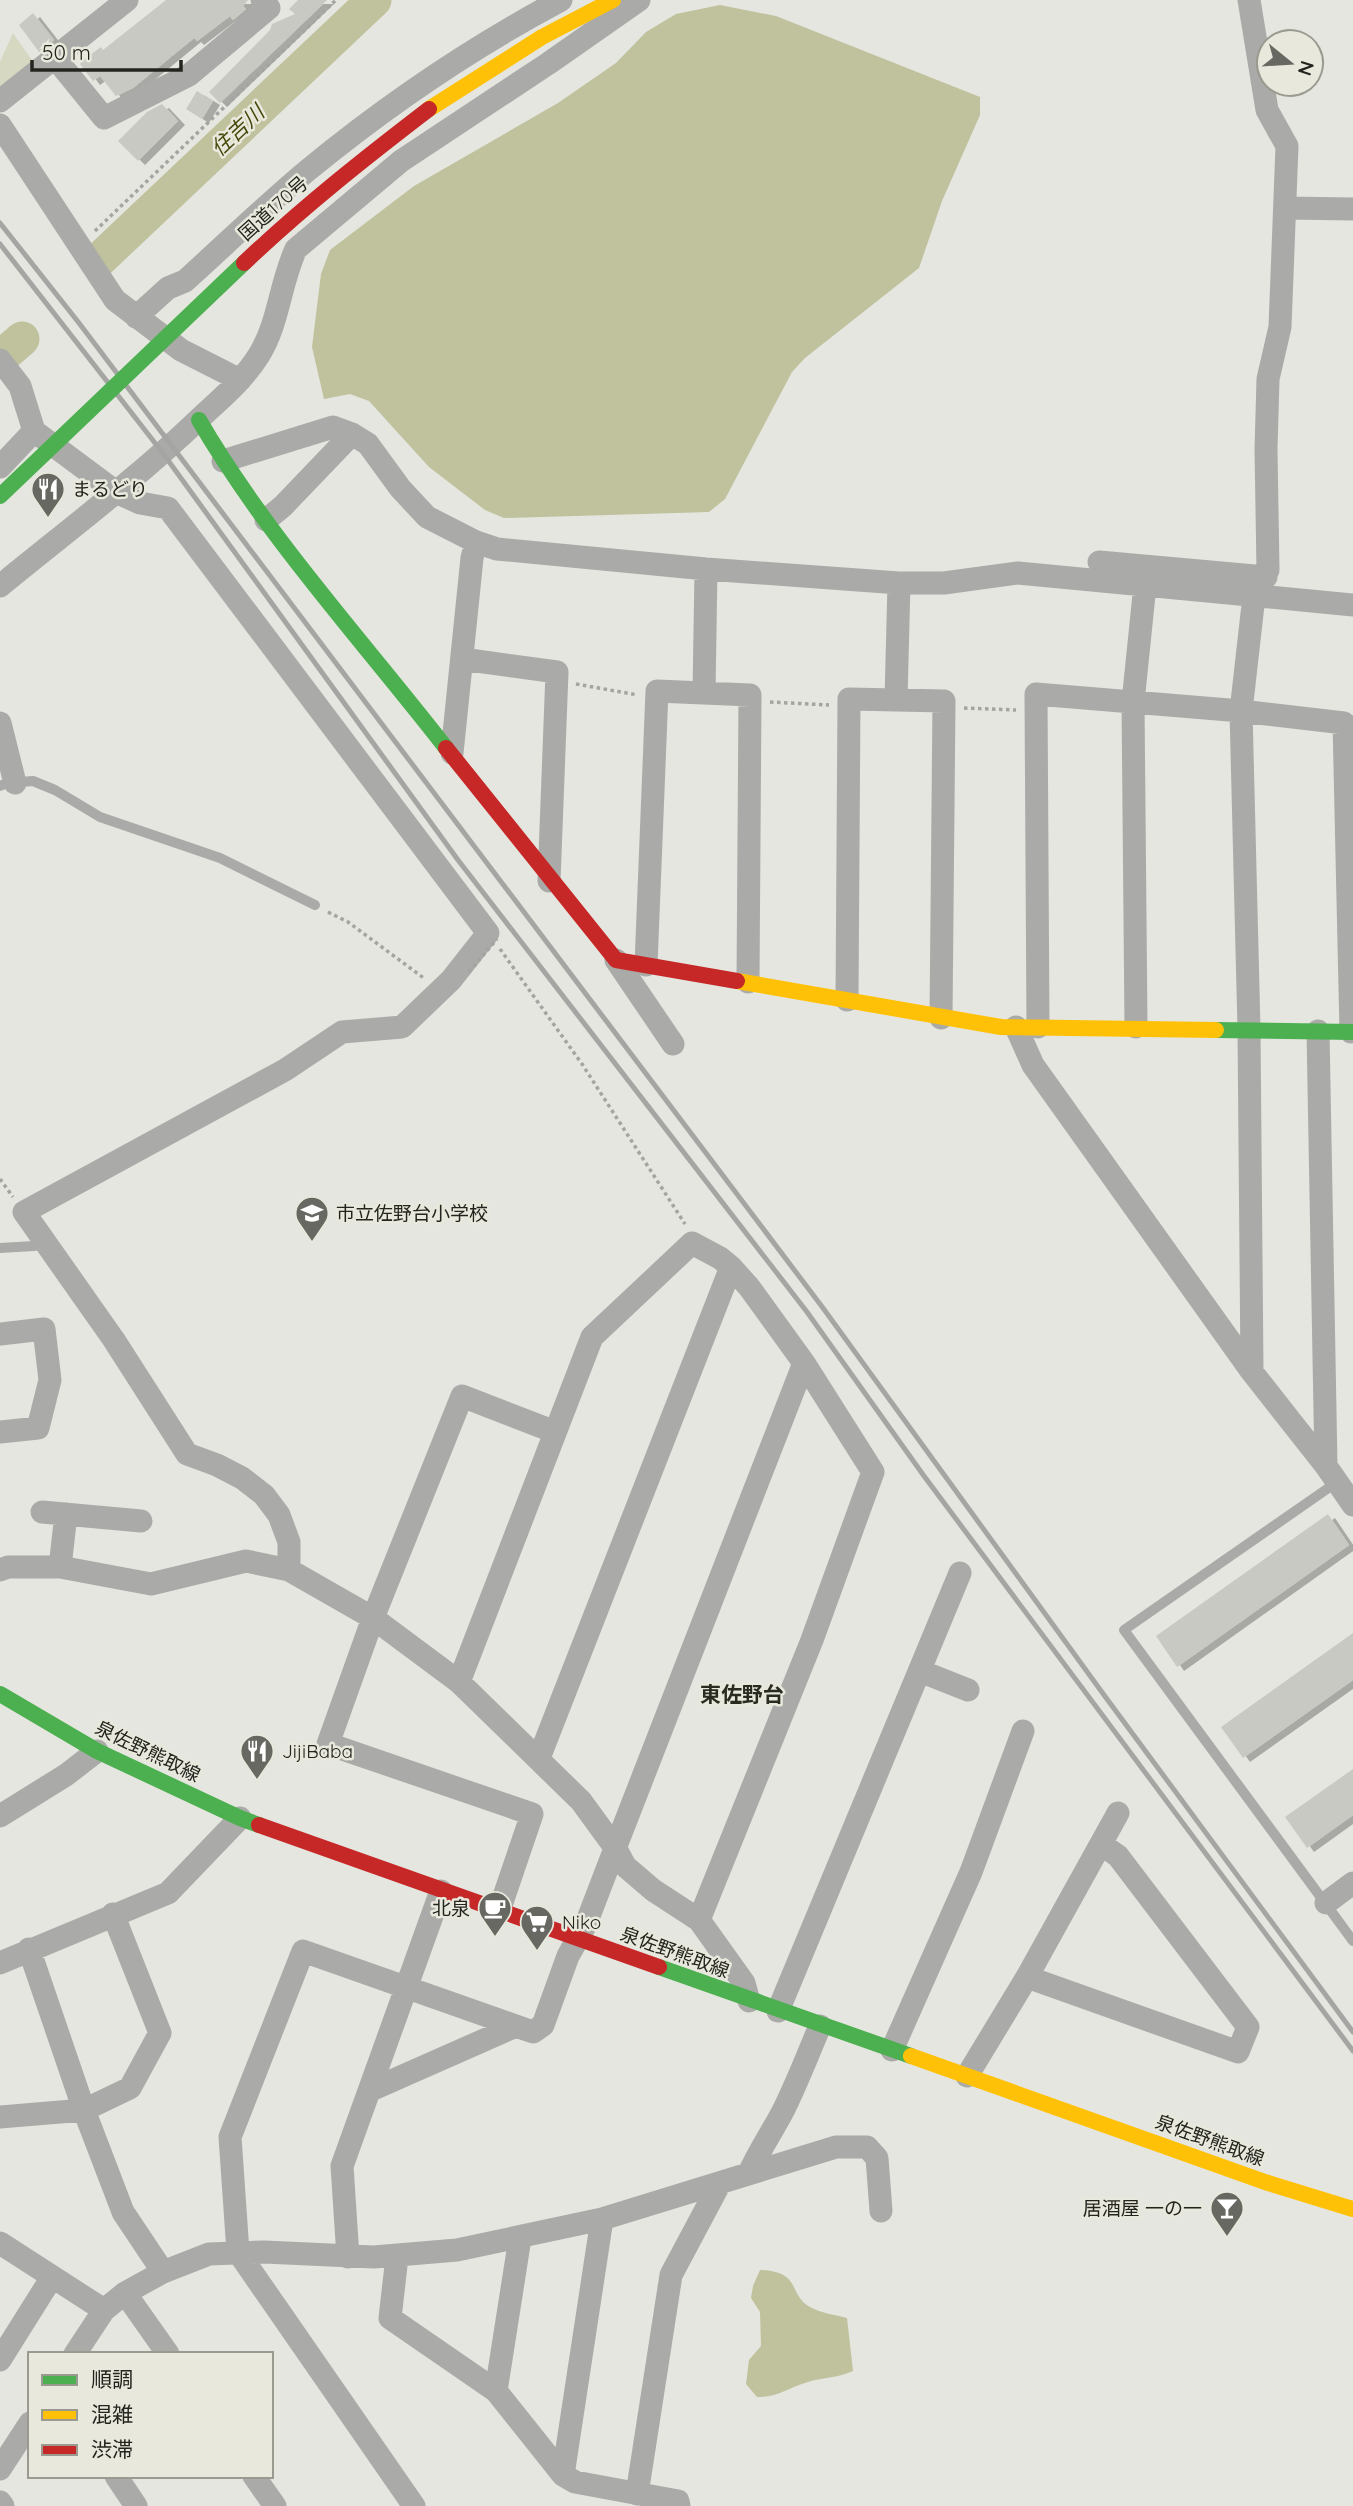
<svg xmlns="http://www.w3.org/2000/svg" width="1353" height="2506" font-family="Quicksand,'Noto Sans JP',sans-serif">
<defs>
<filter id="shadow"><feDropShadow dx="7" dy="4" stdDeviation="0" flood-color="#0004"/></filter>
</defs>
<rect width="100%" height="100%" fill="#e5e6df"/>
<path fill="#d7d8c2" d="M13 33 34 63 0 90V62Z"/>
<path fill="#bfc29c" d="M720 5 776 16 980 97V115L942 201 919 268 805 358 792 372 725 499 709 512 504 518 485 510 429 467 369 401 350 394 324 399 312 347 321 274 330 250 414 186 558 103 616 63 646 32 676 14Z
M760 2270C803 2272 787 2294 810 2307 820 2313 836 2315 847 2318L853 2371C835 2379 821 2377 805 2383 786 2389 778 2397 757 2397L746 2384 749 2360 761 2346 760 2312 751 2298 753 2286Z"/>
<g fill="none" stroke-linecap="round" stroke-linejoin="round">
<path stroke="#bfc29c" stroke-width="35" d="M99 260 374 0
M0 358 22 339"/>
</g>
<path fill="#c8c9c3" filter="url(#shadow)" d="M166 0H248L243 6 246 9 233 20 230 16 197 41 194 38 133 88 116 96 100 76 93 81 80 64 82 61 101 47 103 50Z
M298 0H327L220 103 209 92 270 30 272 24 295 14 289 9Z
M33 13 54 40 39 52 19 25Z
M197 91 213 101 202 119 186 109Z
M162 104 178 121 138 161 118 141 147 112Z
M1328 1514 1349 1545 1177 1667 1156 1636Z
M1353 1633V1680L1243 1758 1221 1727Z
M1353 1769V1815L1307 1848 1285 1817Z"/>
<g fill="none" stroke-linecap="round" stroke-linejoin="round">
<path stroke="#a4a5a2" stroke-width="3.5" stroke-dasharray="3.5 3.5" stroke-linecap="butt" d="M95 231 336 0
M576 684 638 695
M770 702 829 705
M964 708 1016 710
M328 912 348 922 425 979
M500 949 582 1064 685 1224
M0 1179 13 1197"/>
<path stroke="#aaaaa8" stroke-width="10" d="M0 786 7 783 33 781 55 790 100 817 220 858 315 905
M0 1248 34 1246 45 1242
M1337 1482 1124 1630 1353 1941"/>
<path stroke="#aaaaa8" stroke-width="23" d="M1249 0 1267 110 1287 146 1280 327 1268 379 1266 449 1268 570 1254 596 1241 711 1249 1029 1252 1372
M56 59 104 118 189 75 269 8 262 0
M0 101 127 0
M0 125 115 300 181 350 240 380
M1286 208 1353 209
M136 317 168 288 185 281C226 244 266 205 308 170 387 105 471 48 561 0
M0 360 20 386 34 431 116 492 140 503 168 508 488 933 451 980 402 1027 342 1032 285 1070 24 1212 114 1340 187 1454 217 1465 242 1478 264 1495 279 1515 289 1542V1570
M223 461 333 427 352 434 368 444 400 488 427 517 476 542 497 549 706 569 899 583H944L1018 573 1353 605
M0 467 34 431
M266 520 283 506 352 434
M1099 562 1266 577
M0 586C66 532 135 480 197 421 219 400 243 381 259 355 279 323 280 283 296 249L401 161 549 63 639 0
M462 659 557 672 549 881
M704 693 706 569
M896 700 899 583
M0 723 15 783
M452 753 472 558 476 542
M616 960 673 1044
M646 965 657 691 750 695 748 982
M847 1000 849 699 944 701 941 1018
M1016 1027 1033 1065 1252 1372 1326 1466 1353 1505
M1038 1027 1036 694 1241 711 1344 723 1351 1032
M1136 1027 1133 702 1145 585
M1318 1031 1326 1466
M0 1334 44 1329 50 1380 38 1428 0 1432
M42 1512 141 1521
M60 1567 66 1514
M0 1570 8 1567H60L151 1584 246 1561 289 1570 373 1618 459 1682 581 1801 616 1849 625 1866 653 1890 699 1920 744 1983 749 2001
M920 1671 968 1690
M539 1758 731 1267
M0 1816 66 1775 97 1751
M1326 1903 1353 1883
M499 1911 532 1814 328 1744 373 1618 462 1396 555 1432
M699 1920 812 1640 873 1472 804 1363
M29 1949 84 2110 123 2212 163 2272
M0 1963 168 1893 240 1818
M1027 1977 1238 2052 1248 2027 1118 1856 1101 1844
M778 2011 960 1573
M892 2050 971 1872 1023 1731
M967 2076 1027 1977 1118 1813
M371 2090 516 2026
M0 2117 84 2110 130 2088 160 2033 113 1914
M749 2173C759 2151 772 2132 783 2111 797 2083 808 2054 820 2026
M0 2243 104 2310
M348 2257 342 2166 441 1891
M397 2257 390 2318 496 2391 563 2475 575 2482 678 2501 679 2506
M125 2293 168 2354
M75 2354 104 2310 125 2293 163 2272 209 2254 264 2252 374 2257 457 2250 602 2219 836 2147H867L877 2158 881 2211
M0 2360 52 2277
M496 2391 520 2238
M0 2469 30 2423
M563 2475 602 2219
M116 2476 136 2506
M254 2476 275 2506
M637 2494 671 2275 720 2183
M0 2502 3 2506
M414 2506 238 2252 230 2137 303 1951 533 2032 543 2025 568 1956 586 1924 609 1864 804 1363 749 1287 731 1267 720 1258 692 1243 592 1337 459 1682"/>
<path stroke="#4caf50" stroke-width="16" d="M199 420C268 538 362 640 446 748
M1216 1030 1353 1032
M0 1694 97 1751 240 1818 259 1825
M659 1967 911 2056"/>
<path stroke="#ffc107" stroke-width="16" d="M429 109 542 37 613 0
M737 981 1001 1027 1216 1030
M911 2056 1265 2182 1353 2209"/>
<path stroke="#c62828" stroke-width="16" d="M446 748 616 960 737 981
M259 1825 659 1967"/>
<path stroke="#a5a6a3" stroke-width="5" d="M0 223 79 323 823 1308 1104 1695 1353 2032
M0 244 162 452 458 860 807 1312 924 1476 1353 2051"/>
<path stroke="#a4a5a2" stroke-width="3.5" stroke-dasharray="3.5 3.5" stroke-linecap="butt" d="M469 972 497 939"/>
<path stroke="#4caf50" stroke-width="16" d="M0 496 244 263"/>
<path stroke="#c62828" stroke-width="16" d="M244 263C303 207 365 158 429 109"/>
</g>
<defs>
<symbol id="restaurant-pin" viewBox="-11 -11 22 30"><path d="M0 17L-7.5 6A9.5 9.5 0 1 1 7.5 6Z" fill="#686862" stroke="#e8e9dc"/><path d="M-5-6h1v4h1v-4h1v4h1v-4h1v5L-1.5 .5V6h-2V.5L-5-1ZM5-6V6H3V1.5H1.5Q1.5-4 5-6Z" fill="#fff"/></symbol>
<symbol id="school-pin" viewBox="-11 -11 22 30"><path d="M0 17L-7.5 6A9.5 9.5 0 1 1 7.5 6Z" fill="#686862" stroke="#e8e9dc"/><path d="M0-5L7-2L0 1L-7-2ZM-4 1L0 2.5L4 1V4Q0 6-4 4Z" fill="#fff"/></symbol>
<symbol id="cafe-pin" viewBox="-11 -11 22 30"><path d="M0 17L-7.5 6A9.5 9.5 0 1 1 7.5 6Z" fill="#686862" stroke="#e8e9dc"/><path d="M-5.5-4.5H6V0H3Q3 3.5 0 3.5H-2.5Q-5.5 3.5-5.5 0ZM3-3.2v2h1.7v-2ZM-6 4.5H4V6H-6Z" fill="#fff"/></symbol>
<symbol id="supermarket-pin" viewBox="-11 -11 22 30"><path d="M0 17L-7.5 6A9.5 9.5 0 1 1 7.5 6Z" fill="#686862" stroke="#e8e9dc"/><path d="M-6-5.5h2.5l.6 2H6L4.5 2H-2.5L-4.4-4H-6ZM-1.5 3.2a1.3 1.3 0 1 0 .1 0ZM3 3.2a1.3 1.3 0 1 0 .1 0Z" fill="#fff"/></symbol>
<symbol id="bar-pin" viewBox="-11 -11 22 30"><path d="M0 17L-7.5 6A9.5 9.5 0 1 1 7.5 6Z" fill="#686862" stroke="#e8e9dc"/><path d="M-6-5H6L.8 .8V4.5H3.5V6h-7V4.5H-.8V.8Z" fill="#fff"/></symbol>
</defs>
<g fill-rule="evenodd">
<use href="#restaurant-pin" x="29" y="470" width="38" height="52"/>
<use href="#school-pin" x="293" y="1194" width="38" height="52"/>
<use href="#restaurant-pin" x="238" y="1732" width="38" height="52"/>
<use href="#cafe-pin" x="476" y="1889" width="38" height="52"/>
<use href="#supermarket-pin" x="518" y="1903" width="38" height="52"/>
<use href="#bar-pin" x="1208" y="2189" width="38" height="52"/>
</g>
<g text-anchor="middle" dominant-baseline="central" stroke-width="5" stroke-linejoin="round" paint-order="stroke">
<g font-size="19" fill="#24241f" stroke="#e8e9dc">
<text transform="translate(273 208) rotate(-42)">国道170号</text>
<text transform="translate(148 1751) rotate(26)">泉佐野熊取線</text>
<text transform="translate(675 1952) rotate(20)">泉佐野熊取線</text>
<text transform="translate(1210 2140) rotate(20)">泉佐野熊取線</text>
</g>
<g font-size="19" fill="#24241f" stroke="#e8e9dc" text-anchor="start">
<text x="72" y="489">まるどり</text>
<text x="336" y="1213">市立佐野台小学校</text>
<text x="282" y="1751">JijiBaba</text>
<text x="470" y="1908" text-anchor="end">北泉</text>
<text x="562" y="1922">Niko</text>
<text x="1202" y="2208" text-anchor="end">居酒屋 一の一</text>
</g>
<g font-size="21" font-style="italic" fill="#47480b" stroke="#e8e9dc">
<text transform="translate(237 130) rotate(-43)">住吉川</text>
</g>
<g font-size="21" font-weight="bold" fill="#292a20" stroke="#e8e9dc">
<text x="742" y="1694">東佐野台</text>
</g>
</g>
<rect x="28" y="2352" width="245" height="126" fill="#e8e9dc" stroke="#9a9a90" stroke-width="2"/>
<rect x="42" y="2375" width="35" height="10" fill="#4caf50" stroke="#9a9a90" stroke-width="2"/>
<text x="91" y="2387" font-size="21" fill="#24241f">順調</text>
<rect x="42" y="2410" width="35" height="10" fill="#ffc107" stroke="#9a9a90" stroke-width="2"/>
<text x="91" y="2422" font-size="21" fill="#24241f">混雑</text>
<rect x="42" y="2445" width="35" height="10" fill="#c62828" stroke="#9a9a90" stroke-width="2"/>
<text x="91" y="2457" font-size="21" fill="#24241f">渋滞</text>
<g transform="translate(1290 63) rotate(108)"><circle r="33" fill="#e8e9dc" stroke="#9a9a90" stroke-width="2"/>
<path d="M0-5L12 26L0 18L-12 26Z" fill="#686862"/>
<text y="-10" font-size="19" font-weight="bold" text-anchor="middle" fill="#24241f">N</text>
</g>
<path d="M32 60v10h149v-10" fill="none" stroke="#24241f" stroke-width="3.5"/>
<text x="42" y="60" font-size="21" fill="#24241f" stroke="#e8e9dc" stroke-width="5" paint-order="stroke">50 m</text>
</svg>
